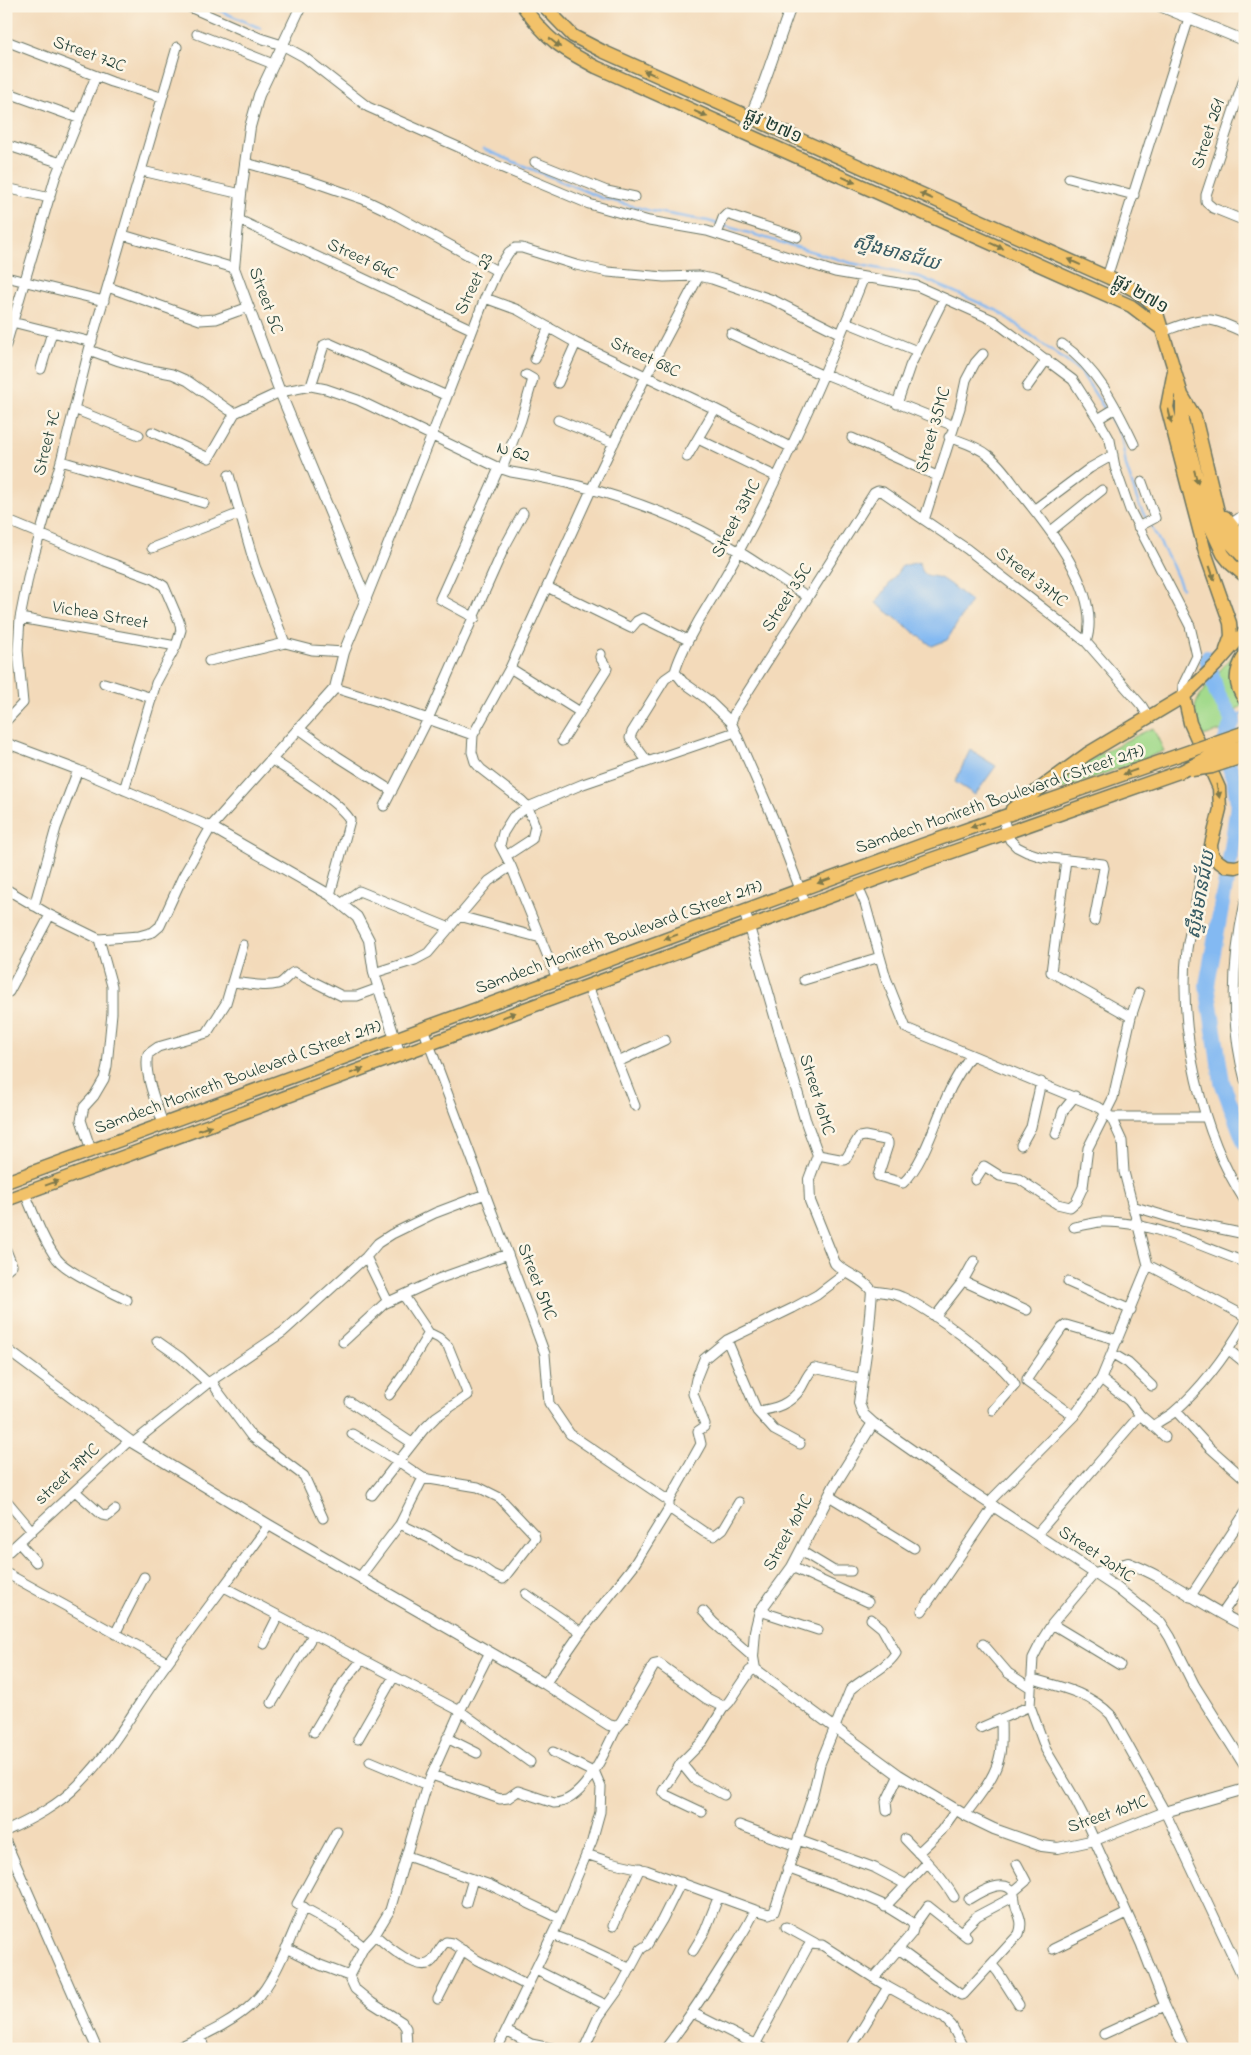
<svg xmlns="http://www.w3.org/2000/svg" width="1251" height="2055" font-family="'Indie Flower','Noto Sans Khmer',sans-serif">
<rect width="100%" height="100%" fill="#fcf5e5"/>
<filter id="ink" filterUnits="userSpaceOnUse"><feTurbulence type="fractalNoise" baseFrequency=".02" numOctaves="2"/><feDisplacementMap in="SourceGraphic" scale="10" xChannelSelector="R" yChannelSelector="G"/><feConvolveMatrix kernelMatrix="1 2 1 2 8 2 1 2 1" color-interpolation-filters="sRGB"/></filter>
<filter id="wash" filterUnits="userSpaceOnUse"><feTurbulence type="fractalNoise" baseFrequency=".0096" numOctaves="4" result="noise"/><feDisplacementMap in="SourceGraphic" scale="20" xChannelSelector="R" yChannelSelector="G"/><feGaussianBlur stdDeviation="1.12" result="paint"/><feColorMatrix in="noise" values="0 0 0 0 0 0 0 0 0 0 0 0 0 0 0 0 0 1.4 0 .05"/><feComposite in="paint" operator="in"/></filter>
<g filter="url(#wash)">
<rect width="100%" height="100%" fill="#f3daba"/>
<path fill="#a3da8c" stroke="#618c60" d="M1245 642V704L1232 712 1220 689 1215 676Z
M1208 684 1211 697 1226 721 1223 730 1203 736C1193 710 1190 709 1208 684Z
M1153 728 1164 751 1061 790 1059 787C1067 768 1133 737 1153 728Z"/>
<path fill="#83b9f2" stroke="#517b93" d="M919 562C924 581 930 573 942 579 952 585 961 594 971 601L947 640 932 646 876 603 902 566Z
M970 750 996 766 975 795 955 782Z"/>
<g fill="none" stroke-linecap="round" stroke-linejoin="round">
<path stroke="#83b9f2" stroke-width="2.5" d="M209 6 260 28
M483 149 602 198 651 211 708 221 851 263 920 277 998 311 1081 372 1106 411
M1109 416 1121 435 1126 466 1139 505 1147 520
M1150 524 1172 565 1182 588
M1233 720 1245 712"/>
<path stroke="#83b9f2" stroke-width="16" d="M1207 658 1217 694 1233 720 1223 748 1234 779 1238 803 1232 848 1207 985 1222 1082 1245 1143"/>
</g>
</g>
<g filter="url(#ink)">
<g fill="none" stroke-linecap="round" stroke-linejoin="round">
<defs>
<path id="minor" d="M187 6 260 38 282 45 304 57 368 107 465 150 479 158 589 204 649 221 707 231 835 272 917 286 993 320 1073 380 1098 419 1110 440 1115 467 1130 510 1190 626 1197 656 1183 685 1184 696
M1182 16 1186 6
M197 34 273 64
M6 41 112 82 161 97
M1245 76 1206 195V202L1213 208 1245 221
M6 92 78 118
M6 145 61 163
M535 162 607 191 635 197
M246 163 305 179 363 199 388 211 497 271
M142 171 241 194
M1069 178 1134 195
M6 188 50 198
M239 220 471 329
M717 234 723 218 727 214 797 237
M123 235 234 268
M6 277 104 301
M1107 277 1189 18
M108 287 200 320 216 319 249 307
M485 298 518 310 576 343 715 409 792 448
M12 322 92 342
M846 322 917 351
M1164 331C1204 317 1206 314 1245 333
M731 334 824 376
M1062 344C1097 368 1116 406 1134 444
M6 345 55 178 96 76
M89 350 119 361 146 369 172 374 188 381 229 410 235 413
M535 359 549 327
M41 369 52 332
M825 374 954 426
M558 383 576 343
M311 386 324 345 329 343 447 396
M1027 387 1047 359
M897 404 910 366 944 298
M74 409 139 435
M1098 419 1116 408
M558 420 614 443
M152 432 209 458 235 413 280 392 311 386 326 389 358 400 499 468 511 472C573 482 635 499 692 526 733 545 770 572 808 597
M949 437C962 442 977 446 988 455 1000 464 1009 478 1018 490 1047 525 1103 593 1086 642
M852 438 937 476
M698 439 777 477
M687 457 715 409
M61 461 204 503
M502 469 521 420 533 379 526 375
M229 475 255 566 285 643 312 650 344 652
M1035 509 1090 468 1113 455
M6 520 105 561 151 578 164 586 179 621 181 630 176 646 156 683 124 790
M924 520 960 408 966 380 975 363 983 354
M1229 525 1245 514
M1138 527 1155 518 1142 482
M1051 531 1102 490
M152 548 240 513
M547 587 631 628 637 621 643 618 688 640
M366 599 432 435 485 298 497 271 509 252 515 248H522L576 265 608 272 664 277 699 276 712 279 773 300 841 334
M20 618 176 646
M475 618 440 599 499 468
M209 661 285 643
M510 668 580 712
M675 672 683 682 707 699 731 722 773 818 806 905
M104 683 152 698
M335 688 380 702 473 735
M6 721 23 703 18 650 20 618 29 573 61 461 89 350 177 47
M731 722 735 712 874 493 878 491 883 492 967 549 1086 642 1142 706 1148 716
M298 728 337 756 392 791
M562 741 606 671 607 668 600 657 601 654
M6 743 78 770 211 827 182 878 160 926 153 932 139 936 99 939 50 915 6 889
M271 759C290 772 340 802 350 820L330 895
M647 761 630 738 632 732 665 679 675 672C680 653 690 637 699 620 713 597 727 574 739 551 787 463 827 370 864 277
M384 806 428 719 504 548 523 513
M1002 816 1010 840 1017 847 1027 852 1042 857 1103 864 1104 868 1094 921
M1212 854C1199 867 1199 890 1195 907 1193 921 1189 935 1187 949 1178 1029 1201 1134 1245 1201
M506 856 532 839 535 826 528 807 521 800 481 769 475 762 472 752 473 735 510 668 592 488 646 376 699 276
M1066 860 1051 972 1131 1017
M858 887 865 903 886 978 906 1028 1100 1108 1111 1117 1122 1141 1124 1172 1148 1265 1101 1379 1074 1416 989 1502
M1245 902C1232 961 1229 1021 1245 1080
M341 904 359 891 450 928
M34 906 56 828 78 770
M459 916 541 938
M374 973 415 960 428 953 489 881 511 866
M557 979 511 866 500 845 503 833 513 817 528 807 583 784 735 732
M804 980 880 957
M232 982C246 983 264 988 278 984 285 982 287 975 294 972L342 996H357L379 988
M588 986 635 1106
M9 992 50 915
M423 1028 538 1335 545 1354 549 1403 570 1434 669 1501
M618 1062 665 1040
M1111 1117H1204
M163 1124C157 1105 143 1073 148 1054L158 1047 207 1033 226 1003 243 945
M1056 1134 1063 1111 1075 1096
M1021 1145 1031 1127 1041 1082
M91 1150 81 1120 84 1107 94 1096 104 1079 107 1066 112 1013V986L99 939
M818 1155 845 1160 859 1137 865 1136 885 1140 888 1142V1145L878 1176 903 1183C923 1165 936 1121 947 1096 953 1082 962 1068 971 1055
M975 1180 984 1166 1000 1176 1019 1179 1057 1204 1070 1207 1076 1202 1083 1187 1088 1148 1113 1098 1131 1017 1139 993
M25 1193C34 1215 43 1240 57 1259 69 1274 109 1290 127 1300
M1132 1206 1182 1221 1245 1234
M1074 1227C1082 1226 1091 1223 1100 1222 1150 1220 1199 1246 1245 1262
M6 1250 12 1265 6 1270
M366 1257 388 1302
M1148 1265 1245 1316
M963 1281 1027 1310
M1068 1282 1131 1310
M872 1291C882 1292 893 1293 902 1297 925 1306 1006 1365 1015 1385L993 1410
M935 1317 963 1281 974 1261
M727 1340 757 1411 774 1430 800 1444
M157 1341 181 1358 208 1383
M343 1342 384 1304 438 1279 508 1254
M1229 1350 1245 1363
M1113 1354 1128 1363 1152 1386
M1101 1379 1129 1401 1140 1415 1153 1426C1160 1420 1169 1417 1175 1411 1204 1386 1226 1355 1245 1323
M212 1381 217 1390 251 1436 304 1476 323 1518
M389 1395 404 1374 429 1333
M350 1402 412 1443
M757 1411C775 1409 791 1404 801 1388 805 1381 808 1373 814 1368L863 1379
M1176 1411 1209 1447 1245 1479
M1074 1416 1027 1382V1379L1062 1328 1066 1325 1118 1340
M1153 1426 1165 1437
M352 1434 398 1461 423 1478 478 1487 500 1498 534 1534 535 1538 503 1579 492 1574 475 1562 457 1555 431 1539 400 1524
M133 1443 208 1383 283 1332 366 1257 378 1243 392 1234 435 1213 485 1194
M75 1491 102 1515 108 1516 115 1510
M372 1495 424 1429 436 1417 468 1395 448 1346 439 1338 429 1333 404 1296
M829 1496 914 1548
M6 1500 32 1531
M669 1508 704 1532 714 1536 723 1529 739 1502
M1037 1534 1140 1415
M19 1543 36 1562
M801 1551 834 1571H851
M6 1554 129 1441
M792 1567 868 1602
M6 1573 167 1662
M1095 1573 1052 1624 1042 1640 1033 1658 1030 1706 1046 1750 1071 1792 1083 1815 1141 1944 1165 2006 1185 2049
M360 1577 400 1524 423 1478
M224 1587 460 1711 490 1652
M526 1594 581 1632
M1190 1597 1245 1513
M703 1611 714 1623 753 1657
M760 1611 818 1630
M922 1611 994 1506
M1222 1614 1245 1581
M1052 1624 1120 1665
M115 1634 144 1577
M264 1644 278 1616
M983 1644 1008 1673 1031 1688
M1033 1679C1061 1687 1090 1693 1111 1715L1165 1812 1245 1982
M545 1684 581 1632 634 1565 669 1508V1501L701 1444 698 1431 704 1427 705 1424 693 1394 696 1379 704 1359 727 1340 793 1308 817 1295 847 1272
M272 1703 313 1635
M980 1728 1030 1706
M314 1732 343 1683 361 1661
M447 1738 477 1753
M358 1739 393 1678
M370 1761 427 1785
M681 1763 694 1779 724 1795
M432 1775 500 1799 508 1798 518 1791 554 1803C585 1802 605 1751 617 1727
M887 1811 886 1802 899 1775
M702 1812 666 1795 663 1791 681 1763 703 1741 724 1707
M965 1815C978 1797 996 1777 1000 1754 1002 1743 1001 1730 1001 1719
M739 1825 796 1846
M6 1831C32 1819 59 1805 79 1784 115 1748 138 1702 168 1662 201 1616 236 1571 269 1525
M337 1831 297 1904 339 1927 364 1947
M905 1839C923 1858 941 1875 954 1897
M798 1840 875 1868 905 1884
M6 1842 97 2049
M918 1853 941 1831 956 1810
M586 1854 610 1862 646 1870 755 1910 769 1914 774 1912 813 1794 820 1764 850 1690C864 1677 886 1669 896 1653L882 1628 871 1619
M407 1856 490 1885 559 1918
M787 1868 864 1896 882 1904 911 1922 914 1926
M1013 1892 1026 1881 1017 1864
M466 1903 473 1879
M885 1907 927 1863
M613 1926 640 1868
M786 1927 815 1943
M961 1932 977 1916 1013 1897
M375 1935C385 1944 420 1975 432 1961 438 1955 439 1947 446 1942L452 1943 477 1960 528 1986
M553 1935 582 1946 629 1968
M286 1948 320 1965 349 1976
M1053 1949 1127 1913
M900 1950 961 1995 964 1994 1019 1934C1023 1923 1020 1918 1016 1907 1015 1903 1015 1895 1013 1892 1004 1877 979 1893 969 1899
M693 1951 705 1931 718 1898
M992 1965 998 1972 1019 2005
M536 1970 606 2005
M874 1978 912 1933 914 1926 928 1906 967 1937
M438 1999 463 1950
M693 2013 764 2049
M506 2031 531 2044 556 2049
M1104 2034 1165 2006
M200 2038 206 2049
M755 2045 806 1950 810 1944 822 1945 888 1987 944 2018 952 2026 964 2049
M407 2046 406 2028 402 2022 372 2003 355 1989 349 1976 364 1947 375 1935 390 1910 427 1785 460 1711 530 1762
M175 2049C200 2037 235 2022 254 2002 276 1981 291 1935 304 1907
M497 2049 556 1927 592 1841 600 1812 601 1787 595 1773 553 1752
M584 2049 598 2018 621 1986 641 1949 647 1945 662 1920 681 1882
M665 2049C690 2017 711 1984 732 1950 740 1937 749 1925 755 1910
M850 2049 888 1987"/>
<path id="tertiary" d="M301 6 259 95 250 127 241 194 234 268 280 392 366 599 344 652 335 688 211 827 330 895 357 917 369 940 374 973 400 1055
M1160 6 1238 38 1245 39
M743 133 761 91 791 6
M744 910 805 1119 818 1155 809 1179 810 1201 835 1263C846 1275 862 1277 872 1291L868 1339 859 1403 863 1414 873 1423 834 1486 792 1567 760 1611 755 1631 753 1657 755 1669 899 1775 965 1815 994 1829 1042 1846 1058 1848 1095 1840 1165 1812 1245 1789
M6 1349 133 1443 269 1525 545 1684 609 1725 617 1727 622 1721 654 1665 659 1664 706 1698 724 1707 729 1702 750 1671 755 1669
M873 1423 963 1486 1117 1588 1161 1623 1170 1637 1194 1685 1245 1766
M1095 1573 1128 1563C1169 1578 1204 1607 1245 1626"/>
<path id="primary" d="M523 6C547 40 560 48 596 67L1131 306 1164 331
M544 6 573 36 602 51 1107 277C1125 285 1142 292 1155 307L1182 395 1195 417 1220 520 1232 545 1245 559
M1174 371 1167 407 1205 552 1230 623 1231 636 1226 650
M1182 397V421L1211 528 1223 554 1231 564 1245 576
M1225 517 1245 543
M1245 655C1235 670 1233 685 1245 700
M1184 696 1190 723 1219 788 1220 809 1211 845 1212 854 1215 859 1225 866 1236 867 1245 864
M1012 809 1087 754 1184 696 1218 663 1245 632
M6 1182 922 845 1176 756
M6 1200 929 860 1182 771"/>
</defs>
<use href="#minor" stroke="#697463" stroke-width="11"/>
<use href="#tertiary" stroke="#697463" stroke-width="12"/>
<use href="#primary" stroke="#697463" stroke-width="15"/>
<use href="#minor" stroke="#fff" stroke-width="9"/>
<use href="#tertiary" stroke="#fff" stroke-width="10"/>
<use href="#primary" stroke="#f2c26a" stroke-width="12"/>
<defs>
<path id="primary-bridge" d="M1176 756 1245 732
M1192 770 1212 767 1245 756
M1182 771 1209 757 1245 745"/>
</defs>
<use href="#primary-bridge" stroke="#697463" stroke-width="15" stroke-linecap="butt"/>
<use href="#primary-bridge" stroke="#f2c26a" stroke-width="12"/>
</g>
<defs><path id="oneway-solid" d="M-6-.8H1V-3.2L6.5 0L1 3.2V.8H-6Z" transform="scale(1.25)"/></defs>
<g fill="#7e794c">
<use href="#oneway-solid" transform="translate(555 43) rotate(39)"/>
<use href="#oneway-solid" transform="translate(650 73) rotate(-156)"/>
<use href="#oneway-solid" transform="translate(701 114) rotate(24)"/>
<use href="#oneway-solid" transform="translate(849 180) rotate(24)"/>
<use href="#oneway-solid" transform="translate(926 196) rotate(-156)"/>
<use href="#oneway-solid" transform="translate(997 246) rotate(24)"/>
<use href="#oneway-solid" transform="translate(1074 262) rotate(-156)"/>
<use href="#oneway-solid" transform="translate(1170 416) rotate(76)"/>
<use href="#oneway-solid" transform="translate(1196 477) rotate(75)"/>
<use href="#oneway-solid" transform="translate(1212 573) rotate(71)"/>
<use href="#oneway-solid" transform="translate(1130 772) rotate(161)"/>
<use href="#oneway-solid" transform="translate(1218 791) rotate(78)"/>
<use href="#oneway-solid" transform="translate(977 825) rotate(160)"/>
<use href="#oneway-solid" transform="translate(824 881) rotate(160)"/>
<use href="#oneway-solid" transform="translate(671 937) rotate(160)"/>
<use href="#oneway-solid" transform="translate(509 1015) rotate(-20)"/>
<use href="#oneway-solid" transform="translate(357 1071) rotate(-20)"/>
<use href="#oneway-solid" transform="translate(205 1128) rotate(-21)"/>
<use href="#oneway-solid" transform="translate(52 1183) rotate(-20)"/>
</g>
</g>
<g text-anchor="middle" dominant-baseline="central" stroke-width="5" stroke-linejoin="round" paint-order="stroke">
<g font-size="18" fill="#1f3d34" stroke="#fcf5e5">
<text transform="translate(89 55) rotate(20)">Street 72C</text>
<text transform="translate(773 127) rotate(24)">ផ្លូវ ២៧១</text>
<text transform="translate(1209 134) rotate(-72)">Street 261</text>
<text transform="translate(362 260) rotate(25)">Street 64C</text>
<text transform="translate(475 284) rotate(-64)">Street 23</text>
<text transform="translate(1140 295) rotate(30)">ផ្លូវ ២៧១</text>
<text transform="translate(265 301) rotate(70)">Street 5C</text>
<text transform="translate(645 358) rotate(25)">Street 68C</text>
<text transform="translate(934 430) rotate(-74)">Street 35MC</text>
<text transform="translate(48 443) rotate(-76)">Street 7C</text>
<text transform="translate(513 453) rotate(17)">N 62</text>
<text transform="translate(737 519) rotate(-62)">Street 33MC</text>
<text transform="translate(1031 578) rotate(38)">Street 37MC</text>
<text transform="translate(788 598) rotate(-57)">Street 35C</text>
<text transform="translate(100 616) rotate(10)">Vichea Street</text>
<text transform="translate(1000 800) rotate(-19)">Samdech Monireth Boulevard (Street 217)</text>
<text transform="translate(619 938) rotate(-20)">Samdech Monireth Boulevard (Street 217)</text>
<text transform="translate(238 1078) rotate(-20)">Samdech Monireth Boulevard (Street 217)</text>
<text transform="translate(816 1095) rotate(73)">Street 10MC</text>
<text transform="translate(536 1282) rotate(69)">Street 5MC</text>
<text transform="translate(68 1475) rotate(-43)">street 79MC</text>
<text transform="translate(789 1533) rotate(-61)">Street 10MC</text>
<text transform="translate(1096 1555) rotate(34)">Street 20MC</text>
<text transform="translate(1108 1815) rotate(-19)">Street 10MC</text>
</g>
<g font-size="19" font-style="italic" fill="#385c64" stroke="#fcf5e5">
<text transform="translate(896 254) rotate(15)">ស្ទឹងមានជ័យ</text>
<text transform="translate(1202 895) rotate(-80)">ស្ទឹងមានជ័យ</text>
</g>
</g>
<rect width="1251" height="2055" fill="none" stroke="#fcf5e5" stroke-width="25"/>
</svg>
